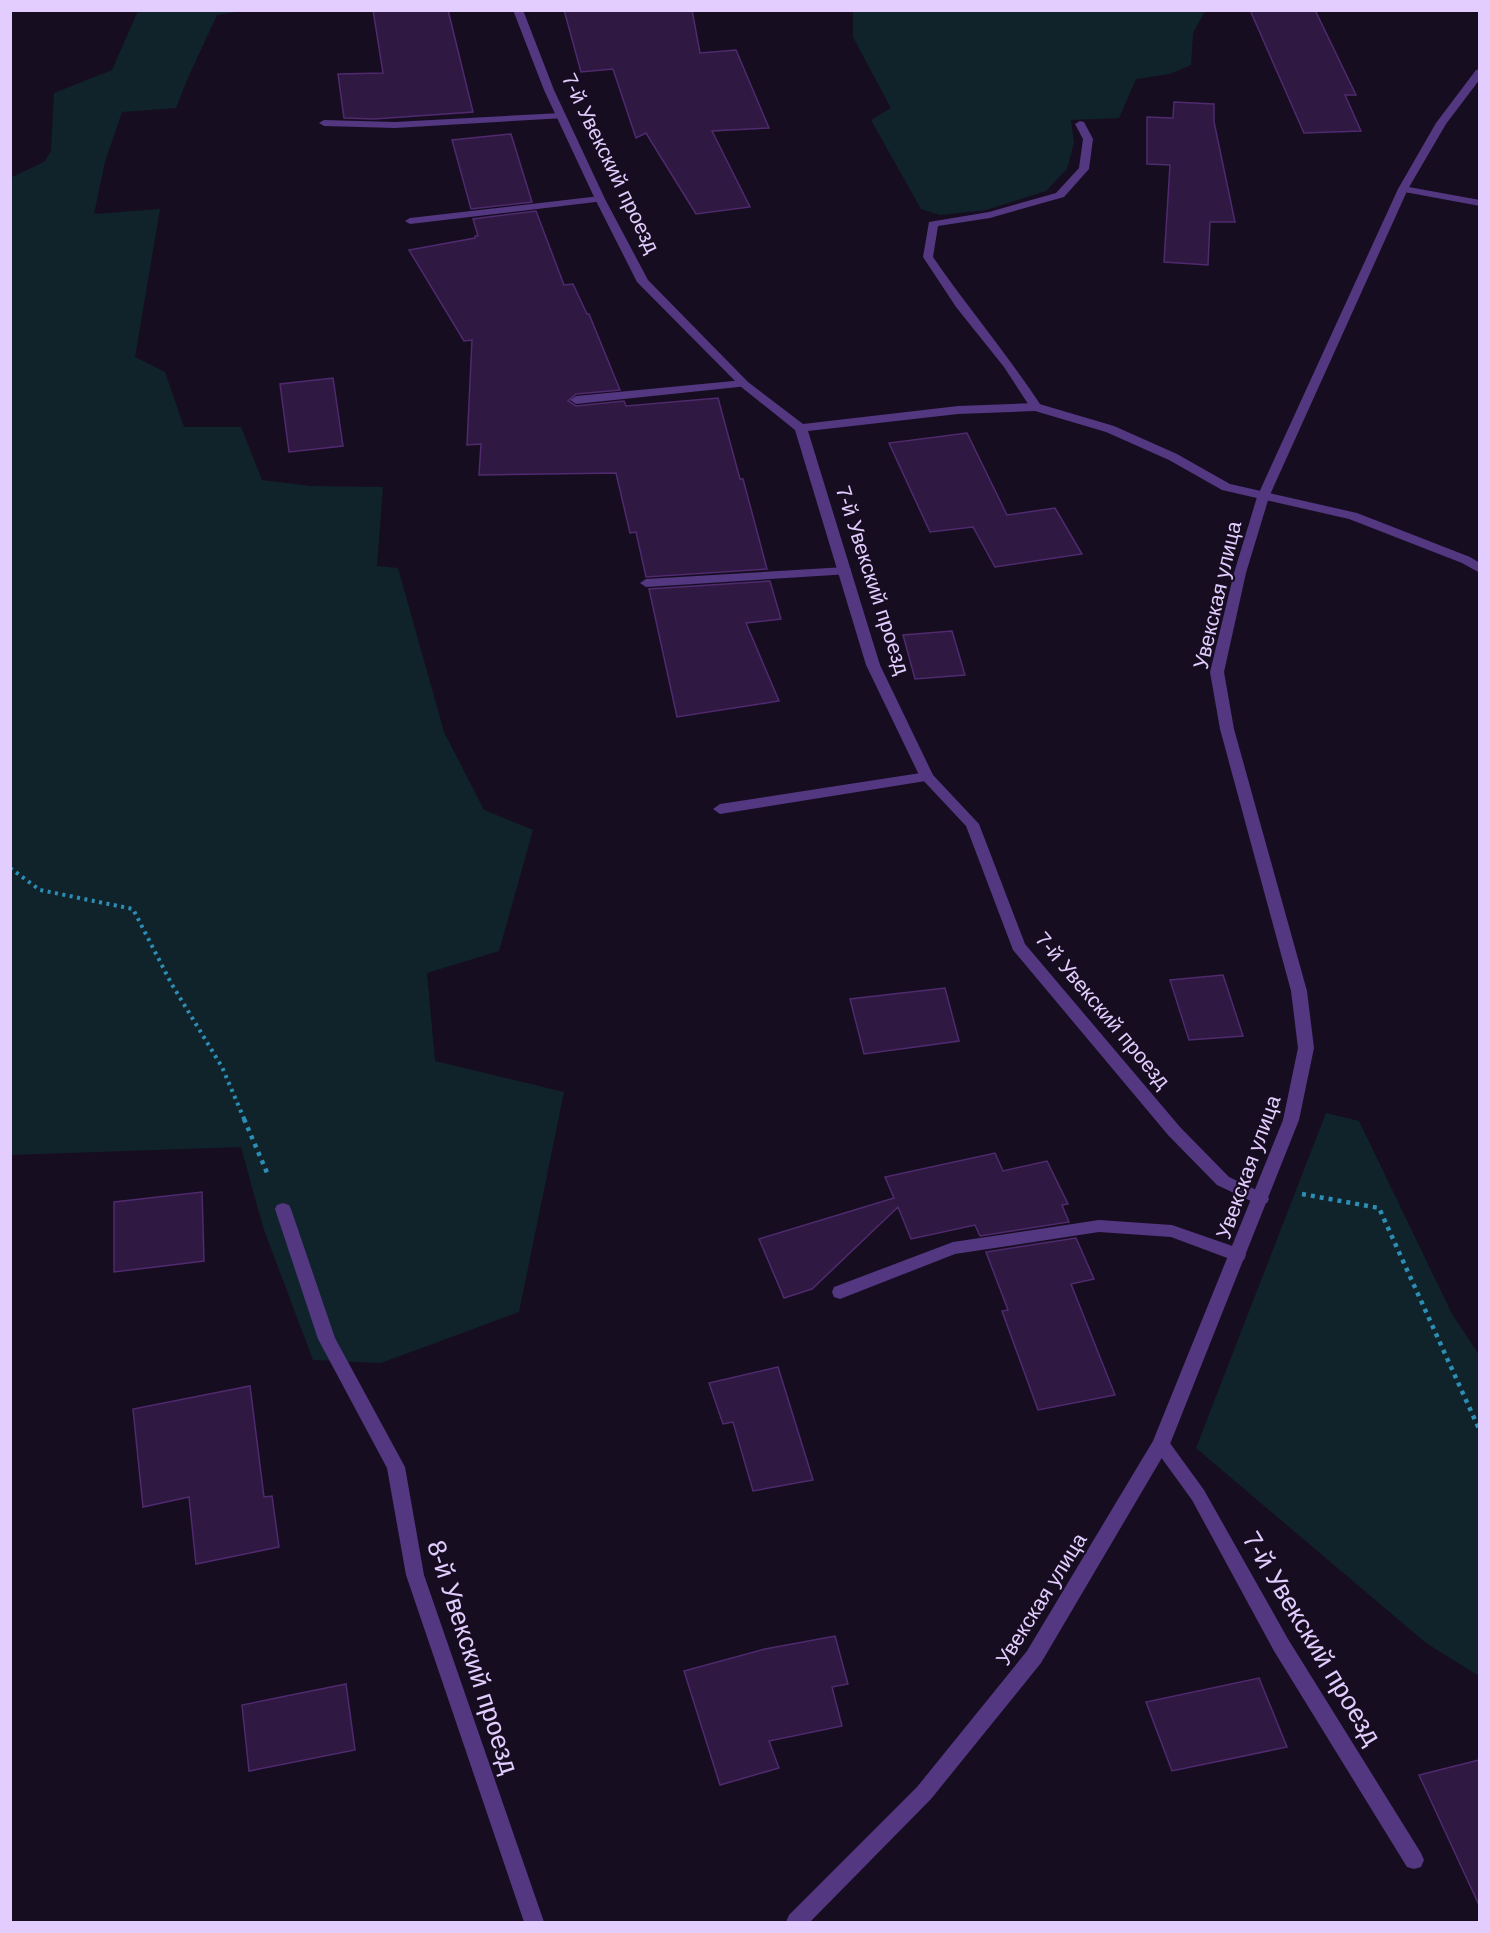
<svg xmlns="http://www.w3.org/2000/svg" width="1490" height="1933" font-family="Helvetica,sans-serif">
<rect width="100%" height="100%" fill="#170d21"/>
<path fill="#10232b" d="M138 11H243L217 15 187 80 176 108 122 112 105 162 94 214 160 209 135 357 165 372 184 427H241L262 480 311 486 383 487 377 566 398 568 444 732 484 810 533 830 499 951 427 973 435 1061 564 1092 519 1312 381 1363 313 1360 263 1227 241 1147 11 1155 10 178 44 162 51 151 54 93 112 70Z
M853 11V10L1205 11 1193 33 1191 65 1170 74 1136 79 1119 118 1071 120 1074 143 1067 169 1046 191 986 210 940 215 921 209 871 120 891 108 853 37Z
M1326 1113 1359 1121 1452 1314 1479 1355V1676L1426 1643 1196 1448Z"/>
<path fill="#2f1842" stroke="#4f2a6e" stroke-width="1.5" d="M373 10H448L473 112 374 119 344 118 338 74 383 73Z
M564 10H692L700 53 736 50 769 128 712 131 750 207 696 214 646 133 636 138 613 69 581 72Z
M1250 10H1315L1356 95H1345L1361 131 1304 133Z
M1174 102 1214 104V122L1235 222H1210L1208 265 1164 262 1170 165 1147 164V117L1173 118Z
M511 134 532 202 471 209 452 140Z
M536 211 564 285 573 284 587 314H589L620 390 576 394 568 401 576 406 624 401 626 406 718 398 740 479H743L767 569 646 577 636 532 630 533 616 473 479 475 481 444 467 445 472 340 464 341 409 250 475 238V236H478L473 219Z
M333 378 343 446 289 452 280 384Z
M967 433 1007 515 1055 508 1082 554 995 567 973 527 930 532 889 443Z
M770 581 781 619 746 623 779 701 677 717 649 589Z
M952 631 965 675 915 679 903 635Z
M1223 975 1243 1036 1189 1040 1170 980Z
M945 988 959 1041 864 1054 850 999Z
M995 1153 1003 1171 1047 1161 1068 1204 1062 1205 1069 1222 980 1236 975 1225 911 1239 898 1207 812 1289 784 1298 759 1239 894 1198 885 1177Z
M202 1192 204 1261 114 1272V1202Z
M1076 1238 1094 1279 1071 1284 1115 1395 1038 1410 1002 1311 1008 1310 986 1252Z
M778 1367 813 1480 753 1491 733 1422 723 1424 709 1383Z
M250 1386 264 1497 272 1496 279 1547 196 1564 189 1497 143 1507 133 1409Z
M835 1636 848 1684 832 1687 842 1726 769 1741 779 1768 720 1785 684 1671 765 1649Z
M1259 1678 1287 1747 1172 1771 1146 1702Z
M346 1684 355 1750 249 1771 242 1705Z
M1479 1760V1905L1419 1775Z"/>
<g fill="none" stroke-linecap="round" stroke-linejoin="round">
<path stroke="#2c8eb4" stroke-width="4" stroke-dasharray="3 4.5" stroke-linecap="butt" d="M10 868 40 890 133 909 171 983 222 1067 245 1121"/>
<path stroke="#2c8eb4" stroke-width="4.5" stroke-dasharray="4 5" stroke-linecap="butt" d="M244 1119 268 1175
M1302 1194 1379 1208 1480 1431"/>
<path fill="#533781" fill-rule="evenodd" d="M561 113 566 116 565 118 395 128 324 126 319 123 324 120 395 122Z
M1080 121 1084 122 1093 139 1089 169 1064 197 990 218 938 226 933 257C968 308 1008 355 1042 407L1036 411 1032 410 1004 367 956 307 923 257 929 222 989 212 1056 193 1079 168 1083 139 1075 124Z
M600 196 605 199 604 201 410 224 405 221 410 218Z
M744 380 750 384 748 386 576 404 570 400 576 396Z
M845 567 850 568 851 571 850 574 646 587 640 583 646 579Z
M927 772 932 774 934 777 932 780 720 814 713 809 720 804Z
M1099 1220 1172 1225 1244 1250 1246 1255 1244 1260 1238 1262 1171 1237 1099 1232 955 1254 840 1299 834 1297 832 1292 834 1287 953 1242Z"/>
<path fill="#533781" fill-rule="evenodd" d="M513 10H523L554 90 605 199 648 280 748 382 803 424 958 406 1036 403 1114 426 1177 454 1230 484 1357 513 1470 557 1480 563V573L1462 563 1349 519 1222 490 1169 460 1106 432 1035 411 958 414 808 431 880 665 933 775 979 824 1025 944 1180 1127 1229 1177 1267 1195 1269 1199 1267 1203 1261 1205 1255 1203 1217 1185 1168 1135 1013 950 966 826 920 777 866 665 795 430 740 386 637 282 595 199 544 90Z
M1403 186 1480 200V206L1399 191 1398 189Z
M283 1203 289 1205 291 1209 335 1338 405 1467 424 1575 544 1922H524L406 1575 387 1468 318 1339 275 1209 277 1205Z
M1161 1437 1167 1439 1204 1490 1288 1639 1421 1853 1424 1860 1421 1867 1414 1869 1407 1867 1274 1651 1192 1500 1155 1449 1152 1444 1155 1439Z"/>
<path fill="#533781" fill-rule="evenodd" d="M1480 69V79L1446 124 1408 189 1269 497 1246 573 1224 672 1234 729 1307 991 1314 1048 1299 1120 1170 1444 1041 1663 931 1799 810 1922H786L789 1915 917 1787 1027 1651 1153 1441 1283 1120 1298 1048 1291 991 1220 729 1210 672 1234 573 1257 497 1398 189 1436 123 1476 70Z"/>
</g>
<g text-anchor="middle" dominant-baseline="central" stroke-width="4.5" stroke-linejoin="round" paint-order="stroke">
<g font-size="21" fill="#e3cdff" stroke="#170d21">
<text transform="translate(611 163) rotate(64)">7-й Увекский проезд</text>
<text transform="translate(873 580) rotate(72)">7-й Увекский проезд</text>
<text transform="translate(1217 595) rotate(-77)">Увекская улица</text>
<text transform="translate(1103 1010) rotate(50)">7-й Увекский проезд</text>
<text transform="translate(1248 1167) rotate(-70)">Увекская улица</text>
<text transform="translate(1041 1599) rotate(-58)">Увекская улица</text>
</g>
<g font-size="26" fill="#e3cdff" stroke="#170d21">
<text transform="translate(1312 1638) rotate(59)">7-й Увекский проезд</text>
<text transform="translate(473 1657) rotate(72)">8-й Увекский проезд</text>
</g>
</g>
<rect width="1490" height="1933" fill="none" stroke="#e3cdff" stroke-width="24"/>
</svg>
